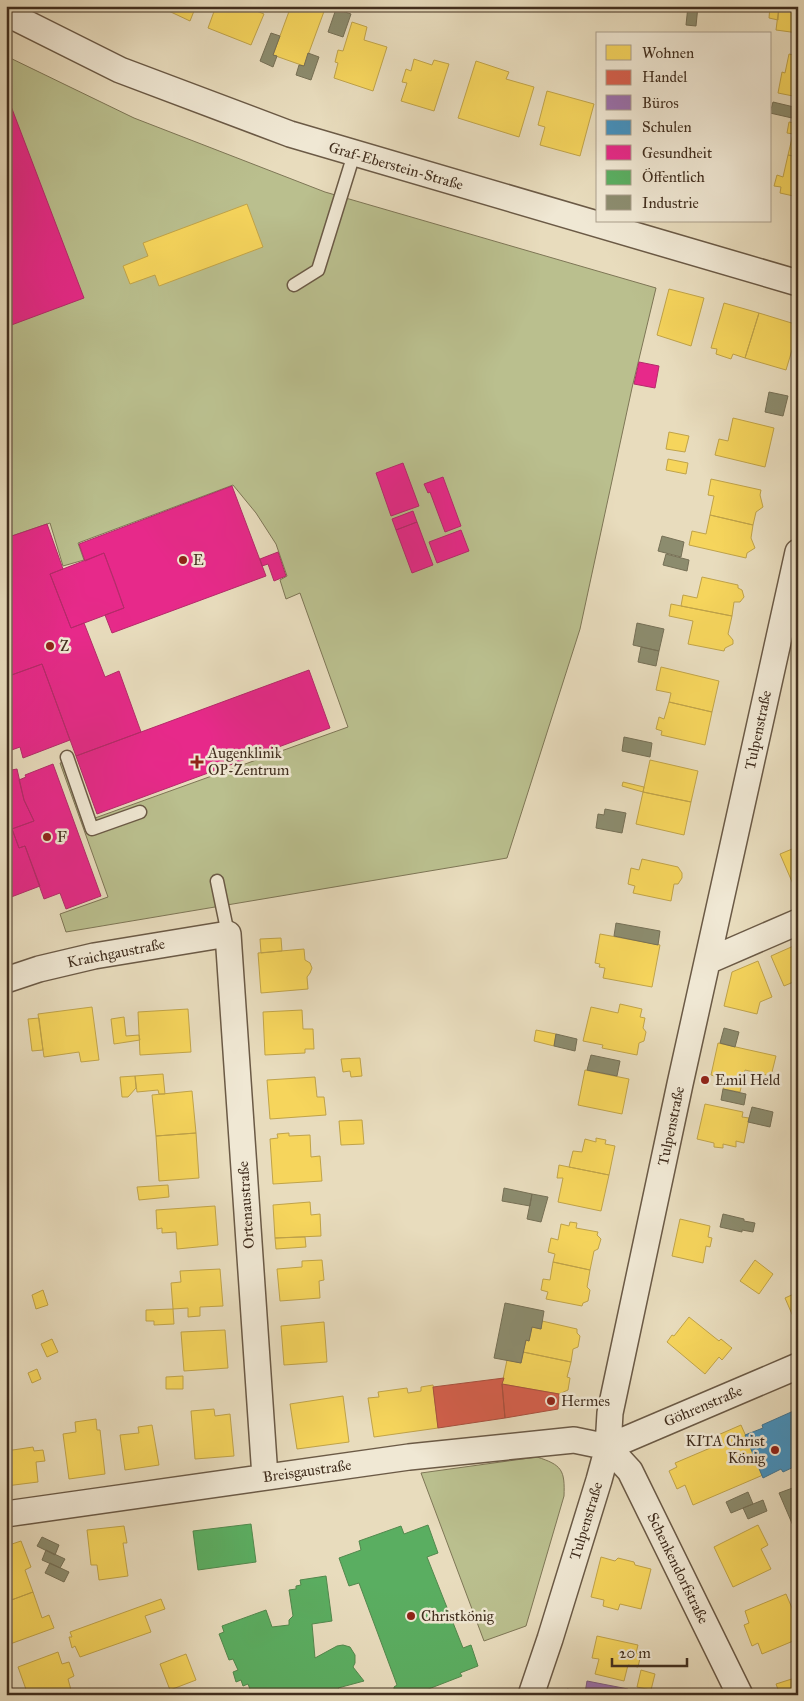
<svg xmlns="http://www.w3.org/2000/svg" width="804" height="1701" font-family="'IM FELL Great Primer',serif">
<rect width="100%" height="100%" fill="#e8dcbd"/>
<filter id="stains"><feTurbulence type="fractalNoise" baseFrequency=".004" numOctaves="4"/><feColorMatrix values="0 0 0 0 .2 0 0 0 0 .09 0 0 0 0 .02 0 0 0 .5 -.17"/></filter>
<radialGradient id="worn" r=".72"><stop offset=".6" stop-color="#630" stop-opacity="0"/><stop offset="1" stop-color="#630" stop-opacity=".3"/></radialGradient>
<path fill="#babf8e" stroke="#7e7656" d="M6 56 134 118 325 192 656 288 632 388 580 629 507 858 66 932 60 914 108 897 60 763 74 759 95 818 348 727 300 593 286 599 280 580 287 576 276 544 256 513 233 485 78 543 84 560 63 566 50 523 6 538Z
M537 1457C562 1465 565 1470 564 1496L526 1626 484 1641 421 1473Z"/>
<path fill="#f6d55c" stroke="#c0a349" d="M158 6H196L190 21Z
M216 6H244L264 14 251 45 208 28Z
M291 6H326L304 66 273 55Z
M770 6H779L778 20 769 18Z
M779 6H798V33L776 30Z
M352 22 367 27 364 40 387 47 373 91 334 78 338 63 335 62 338 50 343 51Z
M789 54 798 56V97L778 93 782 72 785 73Z
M414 59 432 65 434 60 449 64 434 111 401 101 407 83 402 82 406 69 411 71Z
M476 61 509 72 506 79 534 87 519 137 458 118Z
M547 91 594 104 580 156 540 145 545 127 538 125Z
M796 120H798V157L788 155 793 134 787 133 789 122 795 123Z
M788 155 798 157V197L780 193 781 187 774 186 777 175 783 177Z
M247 204 263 247 159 286 155 275 130 284 123 266 148 256 143 243Z
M669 289 704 298 691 346 657 335Z
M724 303 759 313 745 358 733 354 731 359 716 354 717 349 711 348Z
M759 313 798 325V330L786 370 745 358Z
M733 418 774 428 765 467 715 455 719 439 728 441Z
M669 432 689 436 685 452 666 449Z
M668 459 688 463 686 474 666 470Z
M711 479 761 490 760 495 763 507 756 512 753 525 710 515 714 496 708 495Z
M710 515 753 525 751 538 755 548 747 553 746 558 689 545 692 531 706 534Z
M702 577 738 585V588L742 590 744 597 740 602H734L732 616 681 606 683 595 697 598Z
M671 604 732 616 728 634 733 640V644L725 648 724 651 688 644 693 621 669 616Z
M661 667 719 681 712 712 669 702 671 693 656 690Z
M669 702 712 712 705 745 661 735 662 731 656 729 659 717 664 719Z
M650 760 698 771 691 802 643 792Z
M623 782 644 787 643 792 622 786Z
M643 792 691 802 684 835 636 824Z
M798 842V882L793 884 780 854 797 847 795 843Z
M642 859 678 867 682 873V878L678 884H674L671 901 633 893 635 886 628 884 631 868 639 870Z
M600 934 660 945 652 987 603 978 605 968 599 967 600 964 595 963Z
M281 938 282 951 261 953 260 939Z
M798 944V980L784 986 771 956Z
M304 949 305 960 310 963 312 968 310 973 307 977 308 989 261 993 258 953Z
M758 961 772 997 760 1002 757 1014 724 1006 732 972Z
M620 1004 642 1009 640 1017 645 1018 643 1028 646 1032 644 1041 639 1043 637 1055 602 1048 603 1045 583 1041 591 1007 618 1013Z
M92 1007 99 1060 81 1062 79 1052 44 1057 38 1014Z
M188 1009 191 1052 140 1055 138 1012Z
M302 1010 303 1029H313L314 1049H305V1053L265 1055 263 1012Z
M124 1017 126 1036 139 1035 140 1040 114 1044 111 1019Z
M39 1018 43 1050 32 1051 28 1019Z
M536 1030 556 1034 554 1046 534 1041Z
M718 1043 776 1056 771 1076 745 1070 740 1092 723 1089 725 1079 711 1075Z
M360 1058 362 1076 351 1077 350 1071 343 1072 341 1059Z
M585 1070 629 1079 622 1114 578 1105Z
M163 1074 165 1094H159L158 1090 137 1092 135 1076Z
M135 1076 136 1088 128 1097H122L120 1077Z
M315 1077 317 1097H324L326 1115 270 1119 267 1080Z
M192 1091 196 1133 156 1136 152 1095Z
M705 1104 743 1112 742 1117 749 1118 744 1143 736 1141V1147L723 1144V1148L714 1147V1143L697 1139Z
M362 1120 364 1144 341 1145 339 1121Z
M196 1133 199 1178 159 1181 156 1136Z
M289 1133V1136L310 1135 311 1157 320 1156 322 1181 273 1184 270 1139 278 1138 277 1134Z
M596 1138 606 1140 605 1144 615 1146 609 1175 569 1167 573 1151 582 1152 585 1139 596 1142Z
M559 1165 609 1175 601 1211 558 1202 563 1178H557Z
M168 1185 169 1197 139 1200 137 1187Z
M310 1202 311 1215 320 1214 321 1236 275 1238 273 1205Z
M215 1206 218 1245 177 1249 176 1232 162 1233V1228L157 1229 156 1210Z
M680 1219 710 1226 708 1237 712 1238 710 1247 706 1246 703 1263 672 1256Z
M570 1222 577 1223 576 1228 598 1232 597 1235 601 1239 598 1249 594 1251 590 1270 553 1262 555 1254 548 1252 551 1238 558 1240 561 1224 569 1226Z
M305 1237 306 1247 276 1249 275 1238Z
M322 1260 324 1280 319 1281 320 1298 280 1301 277 1269 302 1267V1261Z
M755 1260 773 1274 759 1294 740 1281Z
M553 1262 590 1270 587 1287 590 1290 588 1301 583 1303 582 1306 546 1299 548 1292 541 1290 543 1279 550 1280Z
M220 1269 223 1306 200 1307V1316L188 1317V1308L173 1309 171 1283 181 1282 180 1271Z
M798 1286V1328L785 1298 796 1293 794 1288Z
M43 1290 48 1305 36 1309 32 1295Z
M173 1309 174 1324 154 1325V1321H146V1310Z
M689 1317 719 1341 721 1339 732 1348 722 1360 719 1357 705 1374 667 1342 672 1335 674 1336Z
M542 1321 577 1329V1333L580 1336 578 1347 573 1349 571 1362 523 1352 526 1340 529 1341 532 1327 541 1329Z
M324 1322 327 1362 284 1365 281 1326Z
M225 1330 228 1368 184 1371 181 1332Z
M52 1339 58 1352 47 1357 41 1344Z
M523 1352 571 1362 567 1377 570 1378 568 1390 559 1394 502 1384 507 1360 521 1363Z
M37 1369 41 1379 32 1383 28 1373Z
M183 1376V1389H166V1377Z
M433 1385 438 1428 374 1437 368 1398 379 1397 378 1392 407 1388 408 1393 421 1391V1387Z
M343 1396 349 1442 297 1449 290 1404Z
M214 1409 215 1416 230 1414 234 1456 195 1459 191 1411Z
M96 1419 97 1430H100L105 1474 69 1479 63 1434 76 1432 75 1422Z
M152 1425 159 1465 125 1470 120 1435 139 1433 138 1427Z
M741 1425 763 1475 693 1505 685 1485 677 1489 669 1471 677 1467 675 1463 722 1443 718 1435Z
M33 1447 34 1451 43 1450 45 1461 36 1462 38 1482 6 1486V1451Z
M758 1525 768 1545 761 1549 771 1569 733 1587 714 1547Z
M124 1526 127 1543H123L128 1576 99 1580 97 1565H91L87 1530Z
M21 1541 31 1567 25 1570 33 1592 6 1602V1546Z
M601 1557 615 1561 618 1558 634 1562 635 1565 651 1569 641 1609 620 1604 618 1610 603 1606 604 1600 591 1597Z
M33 1592 42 1618 49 1615 54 1628 10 1644 6 1634V1602Z
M786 1594 798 1622V1639L762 1654 758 1643 752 1646 744 1625 749 1623 745 1611Z
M161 1599 165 1609 145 1616 151 1632 80 1657 75 1646 72 1648 69 1637H72L70 1632Z
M597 1636 638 1645 636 1653 641 1654 638 1667 628 1665 624 1681 595 1674 599 1659 592 1658Z
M58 1652 62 1664 69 1662 74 1676 68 1679 71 1690 58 1695H28L18 1667Z
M186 1654 196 1680 170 1690 160 1664Z
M641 1670 655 1674 651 1690 637 1687Z
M798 1677V1695H780L776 1684Z"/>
<path fill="#d6604d" stroke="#a9513f" d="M504 1378 502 1384 505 1418 438 1428 433 1387Z
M502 1384 559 1394 558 1409 505 1418Z"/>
<path fill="#9970ab" stroke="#7f5c81" d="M587 1681 628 1689 627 1695H566L567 1689 585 1693Z"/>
<path fill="#4393c3" stroke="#427592" d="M798 1409V1465L783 1472 781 1469 763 1478 745 1435 763 1428 762 1425Z"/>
<path fill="#e7298a" stroke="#b52a6a" d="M6 93 84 298 6 327Z
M639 362 659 366 655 388 634 384Z
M403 463 419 506 391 516 376 473Z
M443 477 461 526 445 532 430 492 428 493 424 484Z
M232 486 266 576 112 633 105 615 124 608 115 582 104 553 85 561 79 544Z
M413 511 417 522 396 530 392 519Z
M417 522 433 565 412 573 396 530Z
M47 524 63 569 50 574 71 628 84 623 105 677 119 671 141 732 76 756 42 664 6 677V538Z
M461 530 469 551 437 563 429 542Z
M278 552 286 576 274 581 268 564 262 566 260 559Z
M104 553 124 608 71 628 50 574Z
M42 664 70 740 23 758 20 747 6 752V677Z
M309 670 330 728 97 814 76 756Z
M53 764 101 896 66 909 60 893 44 899 25 846 19 848 12 829 34 821 24 800 19 780 26 777 25 775Z
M17 769 24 800 34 821 6 831V771Z
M12 829 19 848 25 846 40 886 6 899V831Z"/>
<path fill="#5aae61" stroke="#52884d" d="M251 1524 256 1562 198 1570 193 1531Z
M428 1525 438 1553 427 1557 463 1648 471 1645 478 1666 460 1673 462 1676 413 1695 411 1692 404 1695H394V1687L397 1685 359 1583 349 1586 339 1558 361 1550 359 1541 401 1526 404 1534Z
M326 1576 332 1621 312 1624 315 1658 337 1646 343 1645 350 1647 355 1655V1663L353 1667 364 1681 338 1688 340 1691 331 1695H249L248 1690 250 1689 248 1684 243 1686 241 1680 236 1682 233 1672 238 1670 233 1659 229 1660 219 1634 224 1632 222 1626 266 1610 272 1627 289 1625V1620L293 1616 289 1590 296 1589V1586L301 1585 300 1580Z"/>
<path fill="#8c8c6e" stroke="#767056" d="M688 6H698L696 26 686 25Z
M336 9 351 14 343 37 328 32Z
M271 33 280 36 273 55 277 56 273 67 260 61Z
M308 53 319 57 311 80 296 75 299 65 304 66Z
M773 102 794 107 792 118 770 113Z
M769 392 788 396 783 416 765 412Z
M662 536 684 542 681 557 658 551Z
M666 554 689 560 687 571 663 565Z
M637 623 664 629 659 651 633 645Z
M641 647 659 651 656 666 638 662Z
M624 737 652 743 650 757 622 751Z
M605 809 626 813 622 833 596 828 598 814 604 815Z
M616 923 660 931 658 945 614 936Z
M724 1028 739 1032 735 1047 720 1043Z
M556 1034 577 1039 575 1051 554 1046Z
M591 1055 620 1061 617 1076 587 1070Z
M723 1089 746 1094 744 1105 721 1100Z
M752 1107 773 1112 770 1127 748 1122Z
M504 1188 532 1194 530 1206 502 1201Z
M532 1194 548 1197 541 1222 527 1219Z
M723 1214 744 1219V1221L755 1223 753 1232 742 1230V1232L720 1227Z
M505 1303 544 1311 541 1329 532 1327 529 1341 526 1340 521 1363 494 1358Z
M798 1486V1534L797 1535 779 1493Z
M748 1492 753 1504 731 1513 726 1502Z
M763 1500 767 1511 748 1519 743 1508Z
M42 1537 59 1545 55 1555 37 1546Z
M46 1550 65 1559 60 1568 42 1560Z
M50 1563 69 1572 64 1582 45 1573Z"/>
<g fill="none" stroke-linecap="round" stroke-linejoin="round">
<defs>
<path id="service" d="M294 285 318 270 354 154
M67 757 92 829 140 812
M217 881 228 934"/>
<path id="minor" d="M6 13 120 70 290 134 798 283
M708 961 798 922
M6 980 39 969 94 956 228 934 265 1477
M608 1447 630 1471 740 1695
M608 1447 798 1366
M6 1514 409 1457 574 1440 608 1447
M531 1695 550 1639 599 1480 608 1447 610 1413 680 1084 798 552"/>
</defs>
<use href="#service" stroke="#6b5a46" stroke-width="15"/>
<use href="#minor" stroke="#6b5a46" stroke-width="28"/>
<use href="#service" stroke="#f0e8d4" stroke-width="12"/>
<use href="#minor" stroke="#f0e8d4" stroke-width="25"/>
</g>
<g fill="#8f2418" stroke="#f0e8d4" stroke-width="2">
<circle cx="183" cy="560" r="5"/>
<circle cx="50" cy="646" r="5"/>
<path d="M194.5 754.5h5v5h5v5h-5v5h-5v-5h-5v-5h5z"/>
<circle cx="47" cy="837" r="5"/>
<circle cx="705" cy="1080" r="5"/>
<circle cx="551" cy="1401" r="5"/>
<circle cx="775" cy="1450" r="5"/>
<circle cx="411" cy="1616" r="5"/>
</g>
<g text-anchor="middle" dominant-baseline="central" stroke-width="5" stroke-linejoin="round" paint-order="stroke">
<g font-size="15" fill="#412e1e" stroke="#f0e8d4">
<text transform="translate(396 166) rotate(16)">Graf-Eberstein-Straße</text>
<text transform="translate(758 730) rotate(-78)">Tulpenstraße</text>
<text transform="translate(116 953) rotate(-11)">Kraichgaustraße</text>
<text transform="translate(671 1126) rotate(-78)">Tulpenstraße</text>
<text transform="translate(246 1205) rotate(-94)">Ortenaustraße</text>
<text transform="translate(703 1406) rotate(-23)">Göhrenstraße</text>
<text transform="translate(307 1471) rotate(-8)">Breisgaustraße</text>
<text transform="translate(586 1521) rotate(-73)">Tulpenstraße</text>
<text transform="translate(678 1568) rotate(64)">Schenkendorfstraße</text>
</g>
<g font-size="15" fill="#412e1e" stroke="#f0e8d4" text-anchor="start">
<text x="193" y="560">E</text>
<text x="60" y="646">Z</text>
<text x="208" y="753">Augenklinik<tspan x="208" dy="17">OP-Zentrum</tspan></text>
<text x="57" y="837">F</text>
<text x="715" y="1080">Emil Held</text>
<text x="561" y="1401">Hermes</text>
<text x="765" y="1441" text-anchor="end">KITA Christ<tspan x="765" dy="17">König</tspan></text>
<text x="421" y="1616">Christkönig</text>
</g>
</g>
<rect width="804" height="1701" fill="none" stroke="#e8dcbd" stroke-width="25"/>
<rect x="8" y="8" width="789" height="1686" fill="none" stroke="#412e1e" stroke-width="2.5"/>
<rect x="12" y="12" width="779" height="1676" fill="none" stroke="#412e1e"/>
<rect x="596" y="32" width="175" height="190" fill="#f0e8d4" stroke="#aa9e8b"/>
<rect x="606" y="45" width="25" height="15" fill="#f6d55c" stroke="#aa9e8b"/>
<text x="642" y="58" font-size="15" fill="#412e1e">Wohnen</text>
<rect x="606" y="70" width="25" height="15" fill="#d6604d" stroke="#aa9e8b"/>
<text x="642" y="82" font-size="15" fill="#412e1e">Handel</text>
<rect x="606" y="95" width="25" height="15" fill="#9970ab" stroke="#aa9e8b"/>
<text x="642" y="108" font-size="15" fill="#412e1e">Büros</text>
<rect x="606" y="120" width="25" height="15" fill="#4393c3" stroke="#aa9e8b"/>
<text x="642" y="132" font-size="15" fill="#412e1e">Schulen</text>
<rect x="606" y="145" width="25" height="15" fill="#e7298a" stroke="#aa9e8b"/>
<text x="642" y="158" font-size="15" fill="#412e1e">Gesundheit</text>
<rect x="606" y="170" width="25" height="15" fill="#5aae61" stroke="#aa9e8b"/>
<text x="642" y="182" font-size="15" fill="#412e1e">Öffentlich</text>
<rect x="606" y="195" width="25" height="15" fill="#8c8c6e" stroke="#aa9e8b"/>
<text x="642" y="208" font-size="15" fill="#412e1e">Industrie</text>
<path d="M612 1658v8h75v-8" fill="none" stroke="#412e1e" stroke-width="2.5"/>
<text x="619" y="1658" font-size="15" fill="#412e1e" stroke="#f0e8d4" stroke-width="4" paint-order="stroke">20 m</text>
<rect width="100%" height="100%" filter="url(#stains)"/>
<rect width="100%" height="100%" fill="url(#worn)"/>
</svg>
